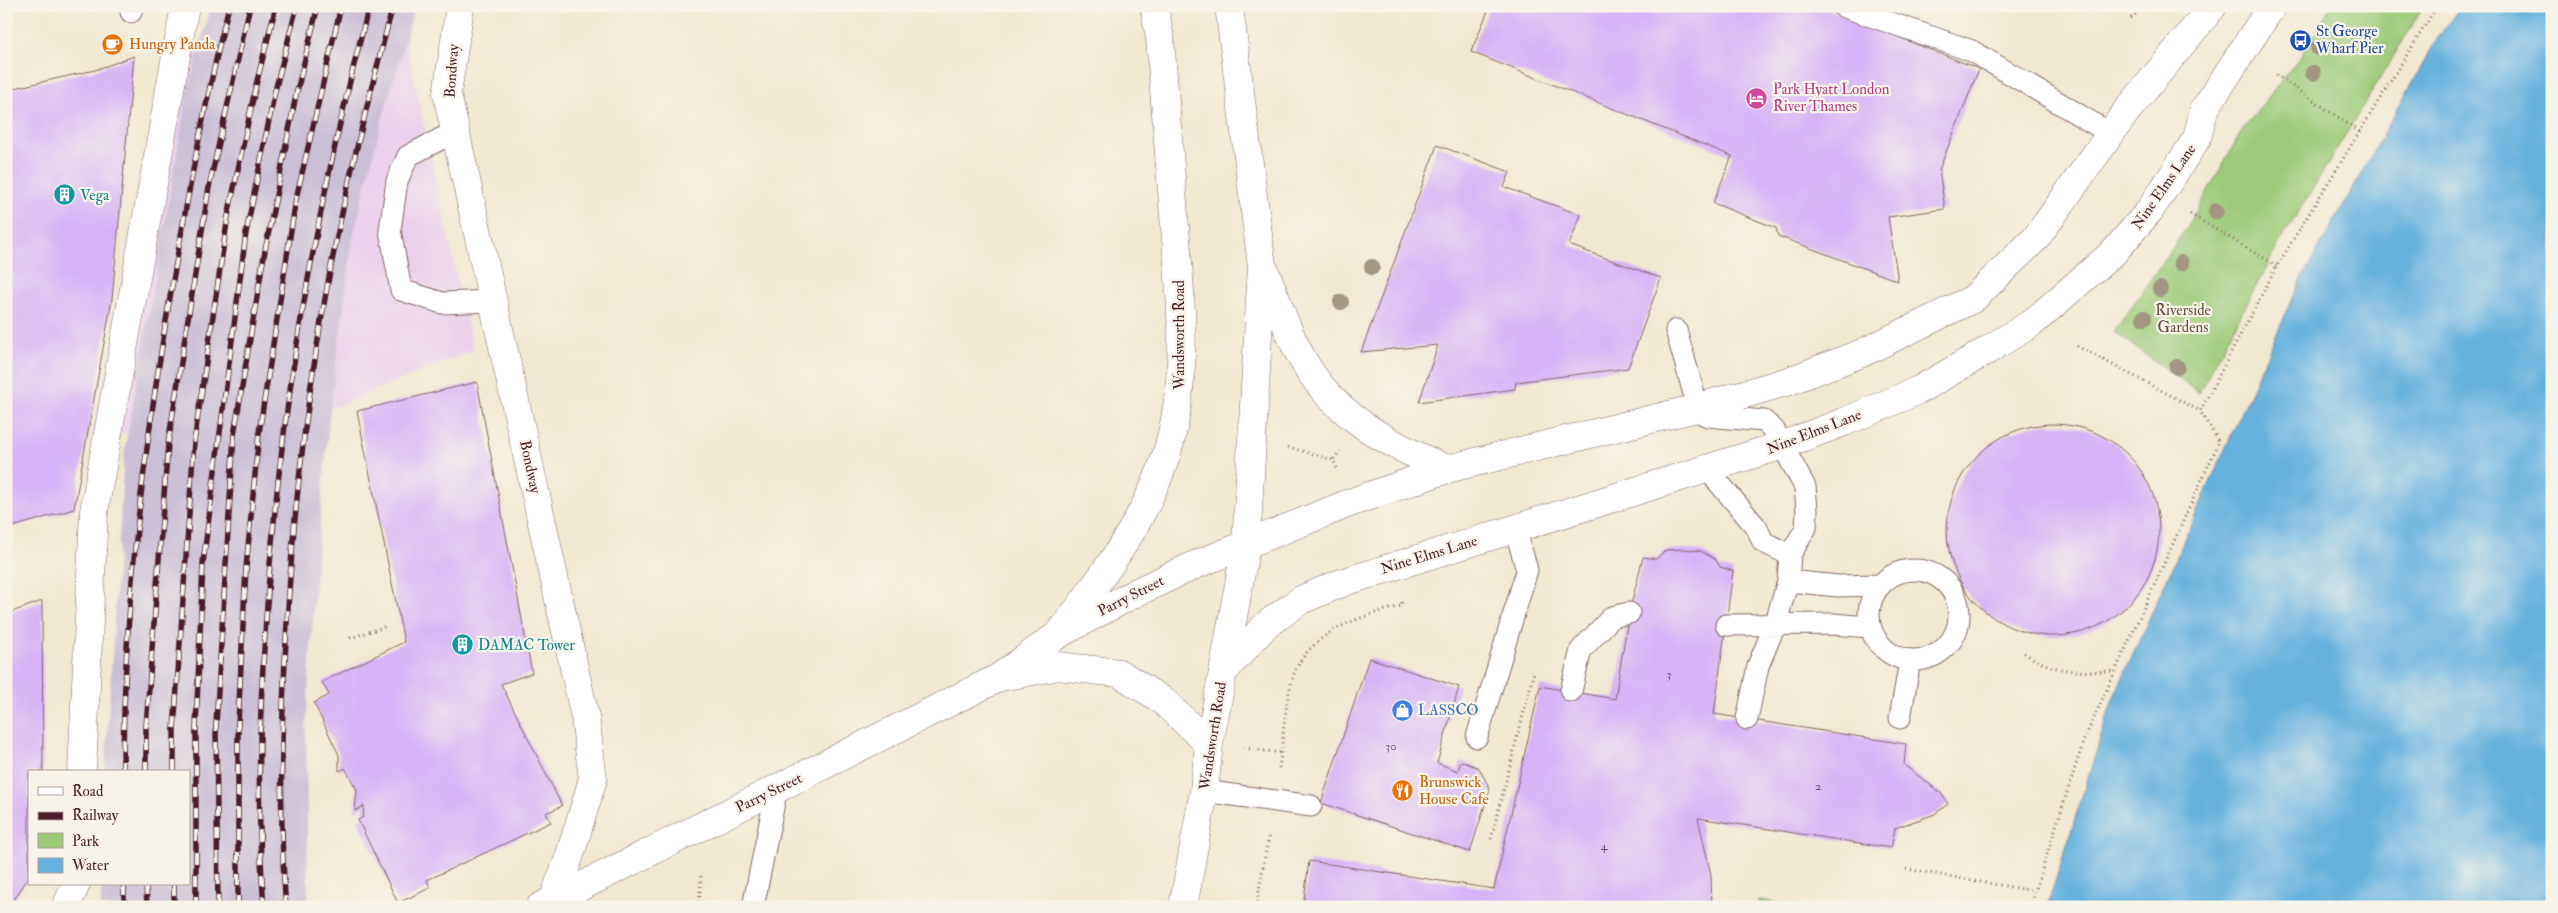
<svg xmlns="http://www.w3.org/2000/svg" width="2558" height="913" font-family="'IM FELL Double Pica',serif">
<rect width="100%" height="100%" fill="#f7f3e8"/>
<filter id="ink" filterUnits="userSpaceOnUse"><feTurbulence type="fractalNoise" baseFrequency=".02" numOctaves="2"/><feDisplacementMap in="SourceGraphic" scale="10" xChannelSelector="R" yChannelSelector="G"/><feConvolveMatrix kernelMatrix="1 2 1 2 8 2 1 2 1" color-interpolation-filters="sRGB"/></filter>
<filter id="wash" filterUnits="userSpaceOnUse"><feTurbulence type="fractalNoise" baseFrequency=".0096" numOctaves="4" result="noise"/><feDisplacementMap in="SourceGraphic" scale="20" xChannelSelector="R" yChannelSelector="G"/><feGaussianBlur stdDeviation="1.12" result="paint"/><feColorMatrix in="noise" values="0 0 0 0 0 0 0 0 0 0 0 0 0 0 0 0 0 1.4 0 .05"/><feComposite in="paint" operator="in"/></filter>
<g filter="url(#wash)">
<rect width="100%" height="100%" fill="#f1e8d1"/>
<path fill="#ebd1ec" d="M405 37 473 350 330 409 92 437 139 227 167 48Z"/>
<path fill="#cbbfd6" d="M211 6H415L380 127 353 237 330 409 316 567 306 727 308 907H101V884H189V772H105L124 454 188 90Z"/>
<path fill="#9dca78" stroke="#747452" d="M2331 6H2424L2277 247 2199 393 2114 332 2188 226 2241 132 2301 56Z
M1759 900 1803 907H1758Z"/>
<path fill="#65b2df" stroke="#586885" d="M2461 6H2552V907H2047L2113 699 2300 282 2437 39Z"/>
<g id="blocks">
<path fill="#d6b2f7" d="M1490 6H1820L1979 69 1939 170 1945 209 1888 217 1898 281 1778 236 1776 228 1713 203 1732 156 1471 52Z
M134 56 112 299 74 509 6 529V90L95 70Z
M1437 145 1510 172 1504 187 1581 215 1569 245 1661 278 1628 368 1516 382 1515 389 1419 402 1438 345 1361 352Z
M477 382 532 673 501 684 562 806 546 813 551 822 427 880 430 888 398 903 358 820 363 817 364 806 355 811 357 790 345 768 339 771V755L314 703 329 695 322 682 404 642 357 411Z
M1947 530a106 106 0 1 1 212 0a106 106 0 1 1-212 0Z
M1684 549 1701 551 1716 560 1720 567 1733 571 1714 714 1906 744 1904 765 1941 793 1948 804 1935 814 1895 828 1891 848 1698 818 1711 875 1712 907H1303L1309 861 1494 889 1540 686 1615 699 1629 613 1643 557 1656 559 1666 550Z
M42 601 43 772H29V877L9 907H6V614Z
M1369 658 1459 687 1437 763 1458 771 1461 761 1479 768 1490 789 1470 852 1321 803Z"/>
</g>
</g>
<g filter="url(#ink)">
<use href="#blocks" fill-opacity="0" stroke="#846565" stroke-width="1"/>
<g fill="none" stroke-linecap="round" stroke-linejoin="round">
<defs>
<path id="service" d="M1842 6 1972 51 2111 134
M131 12 132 6
M456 131 408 156 397 181 390 230 401 290 442 303 493 301
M1676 330 1698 408
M1693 409 1708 416 1764 421 1774 430 1805 487 1807 510 1806 528 1790 555 1788 581 1775 625 1758 666 1747 719
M1708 470 1757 528 1763 542 1790 555
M1869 615a45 45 0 1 1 90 0a45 45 0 1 1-90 0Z
M1788 581 1838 586 1879 585
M1726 625 1833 624 1869 627
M1571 691 1581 650 1612 617 1629 613
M1900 718 1910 661
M1477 737 1527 570 1515 528
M1204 791 1311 806
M753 907 777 788"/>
<path id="minor" d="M460 6 447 94 585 717 593 779 570 855 553 900
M82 772 94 511 185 6
M66 907 76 884"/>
<path id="primary" d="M1265 271C1277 300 1287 333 1303 360 1334 416 1390 445 1447 469
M1059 634C1101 579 1144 523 1166 456 1190 380 1181 294 1174 216 1169 157 1165 97 1160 38L1154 6
M1223 672 1246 545 1262 266 1229 6"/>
<path id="trunk" d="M1007 676 1058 666 1119 673 1162 700 1209 744
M540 907 998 678 1059 634 1137 592 1195 565 1352 502 1447 469 1693 409 1789 381 1862 353 1973 299 2036 238 2126 112 2213 6
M1183 907 1204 791 1209 744 1223 672 1266 625 1301 600 1344 582 1783 445 1844 422 1919 390 1988 350 2032 323 2114 252 2150 210 2197 138 2204 110 2272 6"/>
</defs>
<use href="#service" stroke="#846565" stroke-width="23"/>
<use href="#minor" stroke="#846565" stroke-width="29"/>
<use href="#primary" stroke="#846565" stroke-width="29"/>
<use href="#trunk" stroke="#846565" stroke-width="29"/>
<path stroke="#846565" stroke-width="3" stroke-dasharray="1 4" stroke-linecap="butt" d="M2131 18 2145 6
M2276 75 2360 132
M2190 214 2277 266
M2077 346 2200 411 2277 266 2437 6
M1288 447 1333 460
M1337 468 1333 460 1340 451
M350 638 387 626
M2024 653C2056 674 2079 672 2115 671
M1244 748 1281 753
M1279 768C1283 742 1284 714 1290 688 1300 635 1356 617 1401 606L1402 601
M1491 839 1534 672
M1906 869 2034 891
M689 907 699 902
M699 907 701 873
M1256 907 1269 834
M2030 907 2084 740 2219 442 2200 411"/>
<use href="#service" stroke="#fff" stroke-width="21"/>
<use href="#minor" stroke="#fff" stroke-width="28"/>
<use href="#primary" stroke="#fff" stroke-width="28"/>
<use href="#trunk" stroke="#fff" stroke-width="28"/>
<defs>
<path id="rail" d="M123 772C123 618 142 467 167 315 185 211 203 108 229 6
M146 772V726L168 444 209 187 250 6
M174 772V730L194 442 228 216 256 85 276 6
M124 884V907
M146 884 147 907
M174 884V907
M196 907V728L203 563 246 233 275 91 297 6
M218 907 216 724 234 435 263 261 296 95 318 6
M238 907V724L246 568 259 433 296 199 341 6
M264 907C256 811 259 715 266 619 279 411 316 207 369 6
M286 907C279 825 281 742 285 660 290 555 300 450 317 346 335 231 363 118 393 6"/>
</defs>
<use href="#rail" stroke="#4a1f2b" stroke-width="5.5"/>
<use href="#rail" stroke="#f7f3e8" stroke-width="4" stroke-dasharray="11" stroke-linecap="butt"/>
</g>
<g fill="#a39682">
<circle cx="2318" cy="48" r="8"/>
<circle cx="2313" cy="73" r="8"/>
<circle cx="2216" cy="211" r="8"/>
<circle cx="2181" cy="263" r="8"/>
<circle cx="1372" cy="267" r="8"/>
<circle cx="2160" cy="289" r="8"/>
<circle cx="1341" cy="302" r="8"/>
<circle cx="2144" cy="318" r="8"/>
<circle cx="2177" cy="367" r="8"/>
</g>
</g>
<defs>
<symbol id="bus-disc" viewBox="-11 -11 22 22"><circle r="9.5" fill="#1a4fb4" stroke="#f7f3e8"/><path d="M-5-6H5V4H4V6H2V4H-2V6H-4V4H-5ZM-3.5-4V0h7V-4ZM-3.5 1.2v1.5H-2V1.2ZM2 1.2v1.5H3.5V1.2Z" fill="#fff"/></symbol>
<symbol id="cafe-disc" viewBox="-11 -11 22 22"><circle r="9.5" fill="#e8710a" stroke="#f7f3e8"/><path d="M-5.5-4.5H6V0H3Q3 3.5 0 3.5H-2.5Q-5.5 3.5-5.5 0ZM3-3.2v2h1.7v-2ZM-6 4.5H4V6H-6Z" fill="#fff"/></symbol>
<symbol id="hotel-disc" viewBox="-11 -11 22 22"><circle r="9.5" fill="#d1479c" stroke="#f7f3e8"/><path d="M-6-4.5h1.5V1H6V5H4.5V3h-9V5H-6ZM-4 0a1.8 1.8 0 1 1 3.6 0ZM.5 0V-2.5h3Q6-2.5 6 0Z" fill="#fff"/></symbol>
<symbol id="building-disc" viewBox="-11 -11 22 22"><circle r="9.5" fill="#0f9aa8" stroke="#f7f3e8"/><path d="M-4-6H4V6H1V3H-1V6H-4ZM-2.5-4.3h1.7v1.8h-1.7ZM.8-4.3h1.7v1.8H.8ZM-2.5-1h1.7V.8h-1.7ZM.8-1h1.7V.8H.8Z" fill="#fff"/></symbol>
<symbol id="shop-disc" viewBox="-11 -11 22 22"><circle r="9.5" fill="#3f7fe0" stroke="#f7f3e8"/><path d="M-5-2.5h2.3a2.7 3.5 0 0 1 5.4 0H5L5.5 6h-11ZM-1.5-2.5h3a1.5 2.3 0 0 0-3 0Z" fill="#fff"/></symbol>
<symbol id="restaurant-disc" viewBox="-11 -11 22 22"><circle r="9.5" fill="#e8710a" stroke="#f7f3e8"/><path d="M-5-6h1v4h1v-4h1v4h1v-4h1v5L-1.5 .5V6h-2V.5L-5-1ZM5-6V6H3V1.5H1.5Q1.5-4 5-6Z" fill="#fff"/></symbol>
</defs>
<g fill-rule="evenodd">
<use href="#bus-disc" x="2288" y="28" width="25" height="25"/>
<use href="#cafe-disc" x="100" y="32" width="25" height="25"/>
<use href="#hotel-disc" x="1744" y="86" width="25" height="25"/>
<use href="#building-disc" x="52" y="182" width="25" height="25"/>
<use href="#building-disc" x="450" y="632" width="25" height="25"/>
<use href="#shop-disc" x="1390" y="698" width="25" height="25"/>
<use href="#restaurant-disc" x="1390" y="778" width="25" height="25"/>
</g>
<g text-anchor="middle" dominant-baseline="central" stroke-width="4.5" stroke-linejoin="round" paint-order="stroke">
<g font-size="12" fill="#6d445e">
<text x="1669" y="674">3</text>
<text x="1391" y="746">30</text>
<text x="1818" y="786">2</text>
<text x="1604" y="846">4</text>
</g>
<g font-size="15" fill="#164399" stroke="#f7f3e8" text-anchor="start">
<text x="2316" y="31">St George<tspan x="2316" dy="17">Wharf Pier</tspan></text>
</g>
<g font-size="15" fill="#c56008" stroke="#f7f3e8" text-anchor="start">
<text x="129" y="44">Hungry Panda</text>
<text x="1419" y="782">Brunswick<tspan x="1419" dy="17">House Cafe</tspan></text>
</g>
<g font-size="15" fill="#4a1f2b" stroke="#f7f3e8">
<text transform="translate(452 71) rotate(-86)">Bondway</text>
<text transform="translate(2164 187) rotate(-55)">Nine Elms Lane</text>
<text transform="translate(1179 335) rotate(-90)">Wandsworth Road</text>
<text transform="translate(1814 432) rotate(-21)">Nine Elms Lane</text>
<text transform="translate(530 467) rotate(78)">Bondway</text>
<text transform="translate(1429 555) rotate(-17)">Nine Elms Lane</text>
<text transform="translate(1131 596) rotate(-27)">Parry Street</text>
<text transform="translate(1213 736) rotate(-81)">Wandsworth Road</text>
<text transform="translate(769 793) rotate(-26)">Parry Street</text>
</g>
<g font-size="15" fill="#b23c85" stroke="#f7f3e8" text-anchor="start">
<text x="1773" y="89">Park Hyatt London<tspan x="1773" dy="17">River Thames</tspan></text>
</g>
<g font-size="15" fill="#0d838f" stroke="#f7f3e8" text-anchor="start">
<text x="80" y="195">Vega</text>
<text x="478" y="645">DAMAC Tower</text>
</g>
<g font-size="15" fill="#635242" stroke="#f7f3e8">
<text x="2183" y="310">Riverside<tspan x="2183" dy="17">Gardens</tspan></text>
</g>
<g font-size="15" fill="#366cbe" stroke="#f7f3e8" text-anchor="start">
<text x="1418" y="710">LASSCO</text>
</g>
</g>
<rect width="2558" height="913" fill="none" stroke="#f7f3e8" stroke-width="25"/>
<rect x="28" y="770" width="162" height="115" fill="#f7f3e8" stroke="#b29e9c"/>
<rect x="38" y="787" width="25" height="8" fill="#ffffff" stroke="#b29e9c"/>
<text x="72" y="796" font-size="15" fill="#4a1f2b">Road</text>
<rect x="38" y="812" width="25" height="8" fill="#4a1f2b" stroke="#b29e9c"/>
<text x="72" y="820" font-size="15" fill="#4a1f2b">Railway</text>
<rect x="38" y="833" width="25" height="15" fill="#9dca78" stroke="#b29e9c"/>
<text x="72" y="846" font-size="15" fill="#4a1f2b">Park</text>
<rect x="38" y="858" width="25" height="15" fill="#65b2df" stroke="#b29e9c"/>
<text x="72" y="870" font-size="15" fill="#4a1f2b">Water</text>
</svg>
